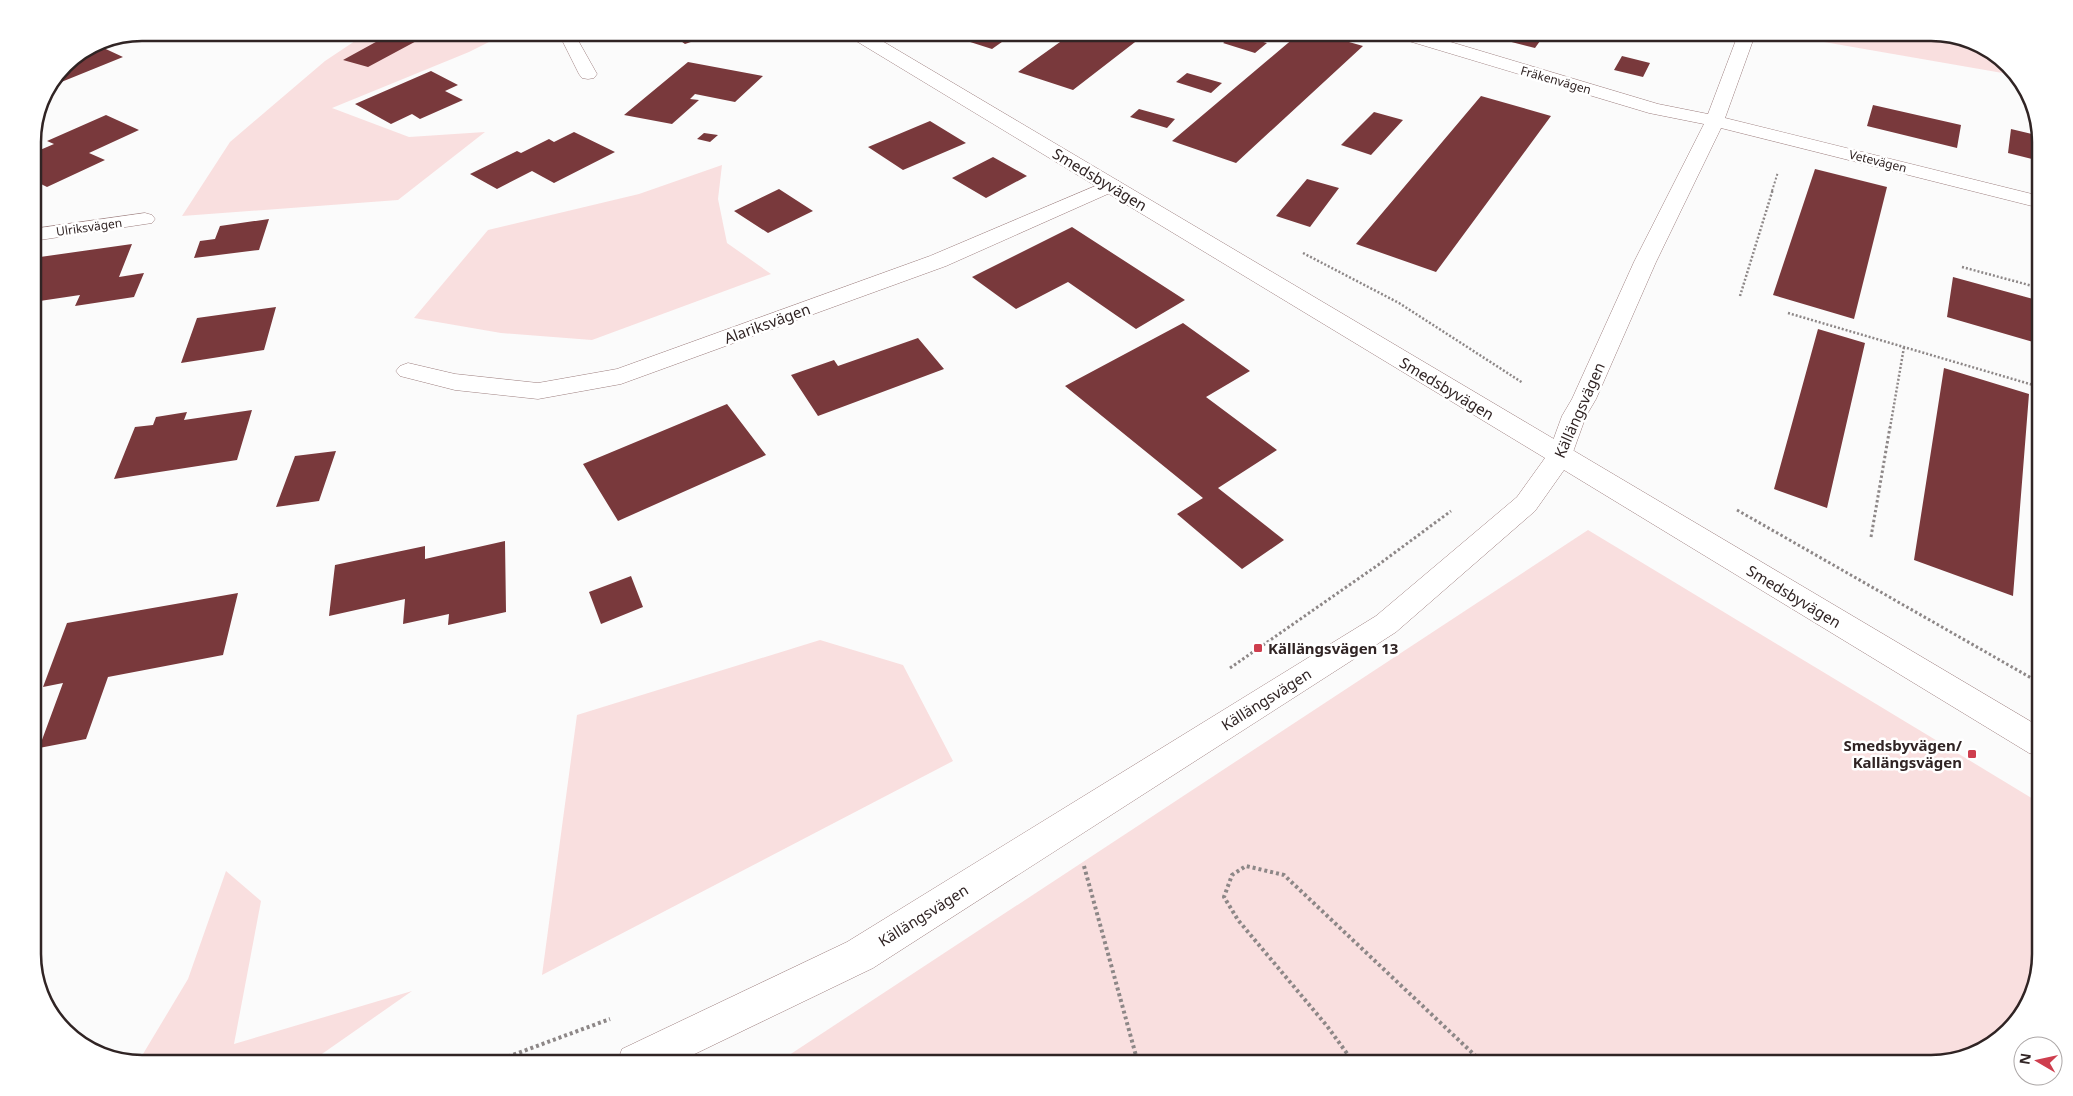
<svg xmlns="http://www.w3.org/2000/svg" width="2073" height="1096" font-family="'Noto Sans',sans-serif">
<rect width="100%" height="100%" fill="#fbfbfb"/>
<path fill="#f9dfdf" d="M367 33H507L469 52 332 108 409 137 485 132 398 200 182 216 230 142 325 61Z
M1803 33H1930L1979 44 2014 75 1801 38Z
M722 165 718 199 727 243 771 274 592 340 501 333 414 318 488 230 639 194Z
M1588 530 2040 803V953L2029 1002 1986 1049 1931 1063H777Z
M820 640 903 665 953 761 542 975 577 715Z
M226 871 261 901 234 1044 412 991 309 1063H143L131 1061 140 1059 188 979Z"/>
<path fill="#79393c" d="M394 32 422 38 368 67 343 60Z
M668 32H717V33L685 44Z
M979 32H1016L992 49 967 41Z
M1074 32H1148L1073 90 1018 72Z
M1301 32H1314L1363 46 1236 163 1172 141Z
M1496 32H1538L1545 34 1535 48 1492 37Z
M1235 34 1267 43 1255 53 1223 43Z
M95 44 123 57 49 87 65 65Z
M1622 56 1650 63 1643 77 1614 70Z
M688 62 763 76 735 102 695 94 690 99 699 100 672 124 624 115Z
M431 71 458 85 445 91 463 100 420 119 412 114 391 124 355 104Z
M1187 73 1222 83 1211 93 1176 82Z
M1481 96 1551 116 1436 272 1356 244Z
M1873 105 1961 125 1957 148 1867 126Z
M1139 109 1175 119 1167 128 1130 117Z
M1374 112 1403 120 1371 155 1341 145Z
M106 115 139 130 89 153 105 160 47 187 33 180V153L54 144 47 141Z
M930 121 966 143 903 170 868 147Z
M2011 129 2040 136V161L2008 153Z
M574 132 615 152 554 183 532 171 497 189 470 174 517 151 521 153 549 139 554 142Z
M704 133 718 135 710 142 697 139Z
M993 157 1027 176 986 198 952 178Z
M1815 169 1887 187 1854 319 1773 295Z
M1307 179 1339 188 1310 227 1276 216Z
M779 189 813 211 768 233 734 211Z
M269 219 259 250 194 258 200 241 215 239 220 226Z
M1072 227 1185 300 1136 329 1068 282 1016 309 972 277Z
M132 244 119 277 144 273 134 297 75 306 80 295 33 302V258Z
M1953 277 2040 301V344L1947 317Z
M276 307 264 350 181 363 197 318Z
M1183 323 1250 371 1206 397 1277 450 1218 488 1284 540 1242 569 1177 514 1203 498 1065 386Z
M1818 329 1865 343 1827 508 1774 489Z
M918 338 944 369 818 416 791 375 834 360 838 366Z
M1944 368 2029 394 2013 596 1914 560Z
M727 404 766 455 618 521 583 464Z
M252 410 237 460 114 479 135 427 153 425 156 417 187 412 184 420Z
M336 451 319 501 276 507 295 456Z
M505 541 506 612 448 625 449 614 403 624 405 599 329 616 335 565 425 546V559Z
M631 576 643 607 601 624 589 592Z
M238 593 223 655 108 677 86 739 39 748 63 683 43 687 67 623Z"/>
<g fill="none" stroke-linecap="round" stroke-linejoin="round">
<defs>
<path id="street" d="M565 32H581L579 42 597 74 594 78 588 79 582 78 579 74 563 42Z
M1390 32H1417L1658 104 1708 114 1739 32H1756L1725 118 2040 196V208L1721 128 1656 262 1596 399 1586 416 1569 463 1560 466 1551 463 1547 457 1562 416 1572 399 1634 262 1704 124 1649 113 1392 36Z
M1112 179 1119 181 1122 185 1119 189 946 266 621 384 538 399 455 390 400 376 396 371 400 366 408 363 455 374 538 383 617 369 930 256Z
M145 213 152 215 155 219 152 223 33 241V229Z"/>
<path id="secondary" d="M846 32H867L2040 727V757L2029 753 1564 470 1535 511 1396 632 873 968 676 1063H617L622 1049 847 942 1376 616 1517 497 1545 458 848 36Z"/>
</defs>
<use href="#street" stroke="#9d7f7f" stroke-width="1"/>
<use href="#secondary" stroke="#9d7f7f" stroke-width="1"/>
<path stroke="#8d8787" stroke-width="2" stroke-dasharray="2 2" stroke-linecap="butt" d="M1772 191 1778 172"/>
<path stroke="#8d8787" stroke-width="2.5" stroke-dasharray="2 2" stroke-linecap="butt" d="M1303 253 1399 303 1523 383
M1962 267 2040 288
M1740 296 1773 189
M1788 313 2040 387
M1890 428 1904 347"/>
<path stroke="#8d8787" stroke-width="3" stroke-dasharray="2.5 2.5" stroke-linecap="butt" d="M1737 510 2040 683
M1871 537 1890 427
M1230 668 1378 565 1451 511"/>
<path stroke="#8d8787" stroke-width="4" stroke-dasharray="3 3" stroke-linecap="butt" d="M1084 866 1138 1063
M491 1063 610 1019
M1354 1063 1327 1026 1238 920 1224 897 1232 875 1246 866 1284 875 1483 1063"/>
<use href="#street" fill="#fff" fill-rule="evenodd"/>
<use href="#secondary" fill="#fff" fill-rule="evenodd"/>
</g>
<g fill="#ce3e4e" stroke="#fff" stroke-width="2">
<rect x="1253" y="643" width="10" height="10" rx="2.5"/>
<rect x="1967" y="749" width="10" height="10" rx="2.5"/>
</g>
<g text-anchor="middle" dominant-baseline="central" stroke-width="5" stroke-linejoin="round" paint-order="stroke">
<g font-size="12" fill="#302424" stroke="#fff">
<text transform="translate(1556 80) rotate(16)">Fräkenvägen</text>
<text transform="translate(1878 161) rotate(14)">Vetevägen</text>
<text transform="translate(89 227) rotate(-8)">Ulriksvägen</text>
</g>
<g font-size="15" fill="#302424" stroke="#fff">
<text transform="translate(1100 179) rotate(31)">Smedsbyvägen</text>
<text transform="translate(767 323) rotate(-20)">Alariksvägen</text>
<text transform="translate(1447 388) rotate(31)">Smedsbyvägen</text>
<text transform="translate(1579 410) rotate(-66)">Källängsvägen</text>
<text transform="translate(1794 596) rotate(31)">Smedsbyvägen</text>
<text transform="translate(1266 699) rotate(-32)">Källängsvägen</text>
<text transform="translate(923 915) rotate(-32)">Källängsvägen</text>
</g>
<g font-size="15" font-weight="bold" fill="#302424" stroke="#fff" text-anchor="start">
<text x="1268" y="648">Källängsvägen 13</text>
<text x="1962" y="745" text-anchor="end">Smedsbyvägen/<tspan x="1962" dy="17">Kallängsvägen</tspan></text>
</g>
</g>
<path d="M0 0H2073V1096H0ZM142 41H1931A101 101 0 0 1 2032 142V954A101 101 0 0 1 1931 1055H142A101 101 0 0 1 41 954V142A101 101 0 0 1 142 41Z" fill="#fff" fill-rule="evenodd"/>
<path fill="none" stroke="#302424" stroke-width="2.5" d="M142 41H1931A101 101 0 0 1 2032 142V954A101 101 0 0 1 1931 1055H142A101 101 0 0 1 41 954V142A101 101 0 0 1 142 41Z"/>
<g transform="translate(2038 1061) rotate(279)"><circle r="24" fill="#ffffff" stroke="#aca7a7"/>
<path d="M0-4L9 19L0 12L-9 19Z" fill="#ce3e4e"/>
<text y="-8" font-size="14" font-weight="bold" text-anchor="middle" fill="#302424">N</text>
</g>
</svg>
